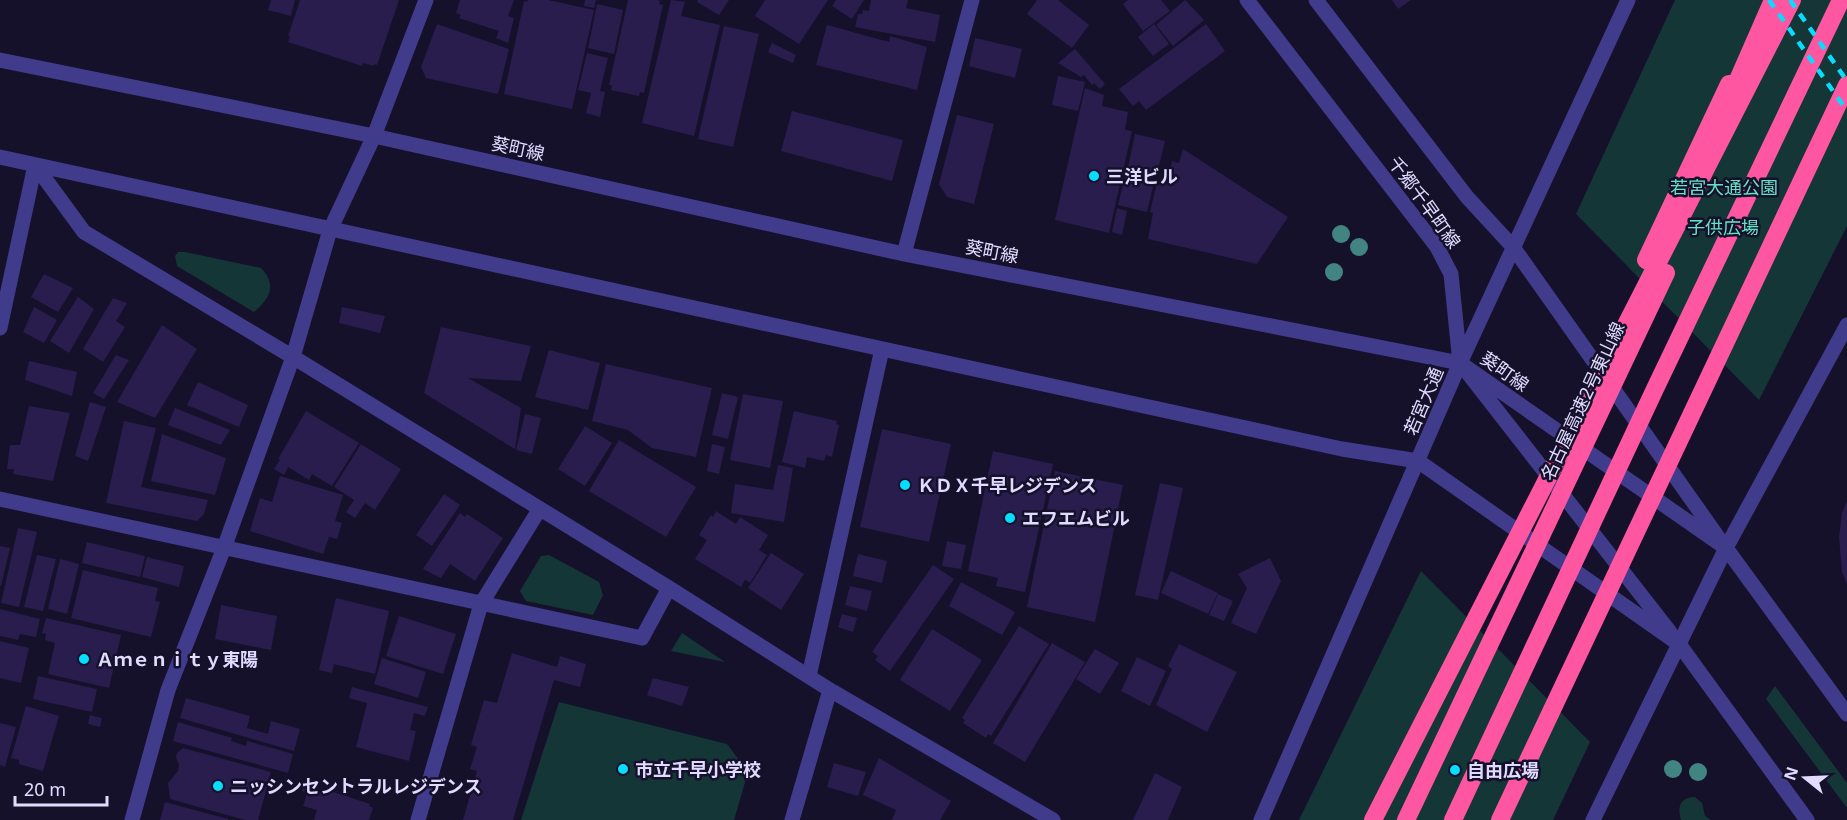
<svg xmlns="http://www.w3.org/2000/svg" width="1847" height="820" font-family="'Noto Sans','Noto Sans JP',sans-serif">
<rect width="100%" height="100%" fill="#16112b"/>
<path fill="#143636" d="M1675 0H1847V226L1759 400 1576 214Z
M178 252H185L261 268C278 286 269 299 254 312L177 266 175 256Z
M549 555 599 582 603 595 593 615 526 601 520 591 541 556Z
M1421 571 1590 742 1553 820H1299Z
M682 633 725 662 671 651Z
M1775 686 1847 783V808L1766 699Z
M559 702 727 744 748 772 734 820H521Z
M1695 797 1702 803 1705 816 1711 820H1681C1677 807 1680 797 1695 797Z"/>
<path fill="#281d4d" d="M271 0H295L291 16 268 10Z
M300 0H399L377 65 374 64V66L363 63 362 66 288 42 290 36H288Z
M460 0H514L508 16 514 18 508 43 496 38 499 31 459 18 461 15 456 13Z
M528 0H548L594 10 572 109 504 94 524 1 527 2Z
M585 0H596L594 8 584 6Z
M628 0H657L660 1 659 4 663 5 644 93 640 92 639 96 611 90 612 85H609Z
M671 0 685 2 681 16 720 25 694 136 642 123Z
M698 0H729L719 15 697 2Z
M765 0H828L799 44 755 16Z
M836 0H864L852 19 832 6Z
M871 0H908L906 8 940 15 935 42 855 27 858 14H862L863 10 869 11Z
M1037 0H1058L1089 25 1072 48 1027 14Z
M1128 0H1161L1170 11 1143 31 1123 4Z
M1185 0 1204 20 1173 46 1156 25Z
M1392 0H1411L1398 9Z
M597 4 623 10 614 54 588 48Z
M437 24 509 49 498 94 426 78 421 67Z
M1154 24 1169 44 1153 56 1138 37Z
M1206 24 1225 51 1146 110 1139 101 1133 106 1119 89Z
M827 25 889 42 890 36 927 47 917 90 816 65Z
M724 26 759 34 733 147 698 139Z
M975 38 1022 49 1015 78 969 66Z
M772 43 796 55 793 63 768 52Z
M1075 49 1105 84 1100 89 1094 83 1092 85 1084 75 1081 77 1058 63Z
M587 53 608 58 600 91 605 92 600 117 586 113 591 93 578 90Z
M1058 76 1085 82 1078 111 1052 105Z
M1085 88 1104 95 1102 106 1128 112 1125 130 1132 131 1109 233 1055 220Z
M792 111 903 140 892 181 781 151Z
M957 115 994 124 974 204 947 197 939 184Z
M1135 134 1165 141 1157 174 1128 167Z
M1183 149 1288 217 1257 264 1148 239 1153 213 1150 212 1157 182 1174 186 1175 182 1168 181 1172 161 1179 163Z
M1125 176 1154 182 1147 212 1118 205Z
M1117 208 1127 211 1122 235 1112 232Z
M44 274 73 288 58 312 31 297Z
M78 297 94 309 69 353 50 341Z
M113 298 127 303 116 321 125 327 103 362 83 349Z
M34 307 57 320 44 343 23 332Z
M342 307 385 316 380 333 339 323Z
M162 325 197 349 155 418 117 402Z
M441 327 531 346 521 381 468 378 521 408 515 449 424 393Z
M549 350 600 363 588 410 535 397Z
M116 355 129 360 104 399 93 393Z
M29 361 77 372 72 396 25 380Z
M606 364 712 388 696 457 652 448 628 430 592 421Z
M198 382 248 405 239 427 187 405Z
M722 393 738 397 728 439 712 435Z
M743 394 783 401 770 468 730 460Z
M90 402 106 407 88 461 75 456Z
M29 406 70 413 53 481 13 474 14 469H7L10 445H20Z
M175 408 230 430 221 445 168 425Z
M306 411 359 443 332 486 312 474 309 480 288 467 284 475 274 469 280 460 278 459Z
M794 411 837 421 836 424 839 425 832 457 826 455 824 461 807 457 805 468 782 462Z
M525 414 541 418 532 454 516 450Z
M124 421 156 428 141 487 208 500 204 514 197 521 106 503Z
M585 426 612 443 585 486 558 469Z
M882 429 951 444 929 542 860 527Z
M162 434 226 458 215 495 151 481Z
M619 440 696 487 666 537 589 491Z
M361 444 401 469 375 510 365 503 355 518 346 512 354 500 334 487Z
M712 444 725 447 719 474 707 471Z
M993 451 1053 464 1025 592 996 586 998 578 968 571Z
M778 465 793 468 784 522 731 513 735 484 773 490Z
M1055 471 1123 485 1095 622 1027 607Z
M280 476 343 495 335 521 342 523 337 539 329 537 323 554 250 531 260 498 272 502Z
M1160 483 1183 488 1158 600 1135 595Z
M444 494 460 505 432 546 416 535Z
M1847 501V584L1842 572 1839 537 1842 513Z
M716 511 736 524 740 517 768 535 759 550 767 555 750 583 745 580 741 587 695 559 707 540 699 535 711 515 713 517Z
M460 513 465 517 467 514 503 538 475 581 450 564 441 578 423 569Z
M18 528 37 532 19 607 1 603Z
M947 541 966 545 961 569 942 566Z
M87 542 145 556 140 577 82 563Z
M0 546 10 548 1 586H0Z
M771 553 804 574 781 610 748 588Z
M858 554 887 561 882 583 853 576Z
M37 555 56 559 43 611 24 607Z
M147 557 184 566 179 587 142 577Z
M1270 558 1281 581 1256 634 1231 623 1247 588 1238 574Z
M60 559 79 564 67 614 48 609Z
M933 565 954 579 890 671 875 660 878 656 872 652Z
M83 570 158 588 155 601 160 602 151 637 71 618Z
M1171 571 1218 593 1208 614 1161 593Z
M961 582 1015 612 1002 635 949 606Z
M850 586 872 591 867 611 845 605Z
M1218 594 1233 601 1224 621 1209 615Z
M336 598 389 611 375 674 334 664 332 673 319 670Z
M221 605 277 616 271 650 215 639Z
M0 609 40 619 36 637 20 634 18 640 0 636Z
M842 614 857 618 853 632 838 627Z
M399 616 456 634 443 674 386 656Z
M46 618 121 635 109 688 48 674 55 643 45 640 46 634 42 633Z
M1019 626 1049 644 991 736 988 734 986 738 963 723 965 720 962 718Z
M932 629 982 660 950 711 900 680Z
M0 641 29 648 21 683 0 678Z
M1052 643 1085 662 1025 762 993 743Z
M1179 644 1237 672 1207 732 1156 705 1172 669 1168 666Z
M1095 649 1119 663 1100 694 1076 679Z
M512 653 557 667 560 656 586 664 580 687 554 680 513 820H463L477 771 470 769 477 747 471 745 484 700 497 703Z
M1137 657 1166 671 1150 706 1121 691Z
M382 658 426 672 418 698 374 684Z
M38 676 97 689 92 712 33 699Z
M653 678 689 687 682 706 647 695Z
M352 687 428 707 425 716 414 713 410 730 416 731 409 761 356 747 367 703 349 698Z
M186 698 250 716 247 728 268 734 271 721 300 729 294 751 180 718Z
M26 706 59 716 43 771 19 764V760L11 758Z
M90 715 102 718 100 727 88 724Z
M178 722 232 738 231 741 246 746 247 741 293 754 288 773 173 741Z
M0 723 16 727 5 767 0 765Z
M183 748 271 772 258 820H245L170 799 168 783 178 771 179 765 176 757 177 753Z
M879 758 951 801 940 820H892L896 810 863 795Z
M834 763 866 772 858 796 827 787Z
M1155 773 1182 787 1168 820H1133Z
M303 786 323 792 324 789 370 804 369 806 373 808 369 820H314L317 810 303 806 306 797V792L302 791Z
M165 802 228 819V820H160Z"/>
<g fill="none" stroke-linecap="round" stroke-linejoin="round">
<path stroke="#413b8b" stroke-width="15" d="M1247 0 1437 247 1451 274 1460 363 1670 632
M1316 0 1467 197 1513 247 1720 540
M0 60 374 136 904 254 1460 363 1726 548 1847 714
M0 157 1342 449 1418 461 1679 644 1807 820
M35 165 84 232 293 357 669 588 830 690 1053 820
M904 254 972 0
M0 328 35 165
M0 499 642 638 669 588
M809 676 882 349
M132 820 168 690 224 548 293 357 330 230 374 136 426 0
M418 820 481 604 539 510
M792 820 830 690
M1261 820 1460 363 1628 0
M1593 820 1726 548 1847 325"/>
<path stroke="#ff56a1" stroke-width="18" d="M1730 98 1773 0
M1646 260 1729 84
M1373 820 1792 0
M1406 820 1666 273
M1453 820 1654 391 1841 0
M1500 820 1847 85"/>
<path stroke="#07deff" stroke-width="4.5" stroke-dasharray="9 8" stroke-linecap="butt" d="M1769 0 1847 111
M1790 0 1847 81"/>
</g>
<g fill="#418481">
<circle cx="1341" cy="234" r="9"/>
<circle cx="1359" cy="247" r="9"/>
<circle cx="1334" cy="272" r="9"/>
<circle cx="1673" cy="769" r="9"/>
<circle cx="1698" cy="772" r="9"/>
</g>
<g fill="#07deff" stroke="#16112b" stroke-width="2">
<circle cx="1094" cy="176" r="6"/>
<circle cx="905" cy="485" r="6"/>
<circle cx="1010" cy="518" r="6"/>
<circle cx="84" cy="659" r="6"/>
<circle cx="623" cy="769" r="6"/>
<circle cx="1455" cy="770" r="6"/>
<circle cx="218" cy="786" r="6"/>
</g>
<g text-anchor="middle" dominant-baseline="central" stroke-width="5" stroke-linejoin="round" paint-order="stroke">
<g font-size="18" fill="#e1dbff" stroke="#16112b">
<text transform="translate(518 148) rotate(12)">葵町線</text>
<text transform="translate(1425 202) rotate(54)">千郷千早町線</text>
<text transform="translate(992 251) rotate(11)">葵町線</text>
<text transform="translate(1505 371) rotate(35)">葵町線</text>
<text transform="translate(1423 401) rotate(-67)">若宮大通</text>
<text transform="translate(1582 401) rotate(-65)">名古屋高速2号東山線</text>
</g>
<g font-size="18" font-weight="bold" fill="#e1dbff" stroke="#16112b" text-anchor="start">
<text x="1106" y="176">三洋ビル</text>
<text x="917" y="485">ＫＤＸ千早レジデンス</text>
<text x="1022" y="518">エフエムビル</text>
<text x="96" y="659">Ａｍｅｎｉｔｙ東陽</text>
<text x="635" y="769">市立千早小学校</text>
<text x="1467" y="770">自由広場</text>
<text x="230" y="786">ニッシンセントラルレジデンス</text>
</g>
<g font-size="18" fill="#64e3c7" stroke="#16112b">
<text x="1724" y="187">若宮大通公園</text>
<text x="1723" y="227">子供広場</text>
</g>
</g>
<g transform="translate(1805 778) rotate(288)" stroke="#16112b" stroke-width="4.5" paint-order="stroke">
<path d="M0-4.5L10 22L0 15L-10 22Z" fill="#e1dbff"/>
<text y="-9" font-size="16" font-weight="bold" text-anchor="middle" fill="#e1dbff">N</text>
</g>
<path d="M15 796v9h92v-9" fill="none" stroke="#e1dbff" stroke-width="3"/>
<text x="24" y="796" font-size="18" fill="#e1dbff" stroke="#16112b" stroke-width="4.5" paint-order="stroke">20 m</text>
</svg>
